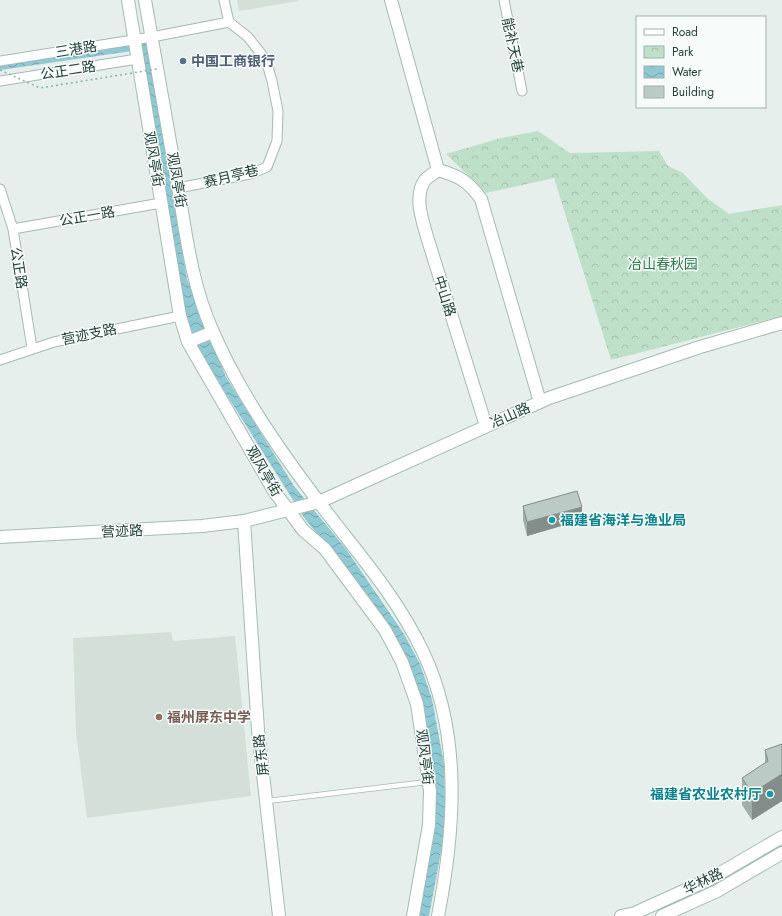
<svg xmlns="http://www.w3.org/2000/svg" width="782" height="916" font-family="Jost,'Noto Sans SC',sans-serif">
<defs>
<pattern id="park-crowns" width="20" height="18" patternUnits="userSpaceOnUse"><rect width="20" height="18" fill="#bfe0c8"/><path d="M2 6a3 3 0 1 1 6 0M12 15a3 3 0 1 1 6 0" fill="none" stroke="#a4c1ad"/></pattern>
<pattern id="water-waves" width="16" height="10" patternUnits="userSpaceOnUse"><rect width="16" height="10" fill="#8ec9d4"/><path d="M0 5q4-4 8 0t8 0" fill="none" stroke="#74a5ad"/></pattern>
</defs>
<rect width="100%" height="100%" fill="#e6efeb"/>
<path fill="#d4dfda" d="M237 0H299V1L239 11Z
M171 632 173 641 235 636 251 796 87 818 76 732 73 638Z"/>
<path fill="url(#park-crowns)" d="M538 131 570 153 659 151 668 166 683 173 707 198 729 214 782 205V316L611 360 554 178 486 193 446 154 501 138Z"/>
<path fill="url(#water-waves)" d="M147 41 187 279 226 377 294 486 346 549 404 634 420 664 432 699 444 764 445 800 444 836 429 916H418L434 837 435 803 432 769 387 625 361 587 305 519 199 351 182 305 139 50 0 70V63Z"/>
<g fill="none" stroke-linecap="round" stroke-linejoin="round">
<defs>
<path id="lane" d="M268 801 427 782"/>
<path id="street" d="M504 0 522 91
M0 61 152 37 229 22
M0 81 137 59
M178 188 250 174 267 167 277 141 278 111 272 81 266 60 248 37 229 22 224 0
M0 189 13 229 32 348
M13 229 161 203
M0 360 54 342 180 316"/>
<path id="secondary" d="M128 0 180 316 188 342 274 491 303 530 325 549 385 630 402 662 417 704 430 791 429 825 413 916
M145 0C156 62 167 124 178 187 186 235 192 286 213 332 239 392 278 448 318 501 355 550 396 595 423 652 462 734 455 829 438 916
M391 0 438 170
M438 170C434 173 428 177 425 180 413 197 423 222 428 240L486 426
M438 170C459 176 468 181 481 199L540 402
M188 342 213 332
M244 521 258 730 279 916
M0 537 202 526 244 521 319 502 549 398 700 347 782 323
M621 916 635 913 710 879 782 837
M662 916 717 891 782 853"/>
</defs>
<use href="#lane" stroke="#a8b8b2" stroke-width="6"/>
<use href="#street" stroke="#a8b8b2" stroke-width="11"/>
<use href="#secondary" stroke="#a4bbb3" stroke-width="14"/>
<use href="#lane" stroke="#fff" stroke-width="4.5"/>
<use href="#street" stroke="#fff" stroke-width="9"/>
<use href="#secondary" stroke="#fff" stroke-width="12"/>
<path stroke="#86b3a5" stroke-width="1.5" stroke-dasharray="2 3" stroke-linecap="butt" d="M0 70 40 88 157 69"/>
</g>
<path fill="#a1aea9" d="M523 506 582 520 527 536 523 520Z
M782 744V801L752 820 742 805V778L765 763V750Z"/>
<path fill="#838d89" d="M582 507V520L527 536V522Z
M782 774V801L752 820V793Z"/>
<path fill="#bbcac4" stroke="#838d89" d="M577 491 582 507 527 522 523 506Z
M782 744V774L752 793 742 778 768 761 765 750Z"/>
<circle fill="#5c6f8a" stroke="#f7fbf9" stroke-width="1.5" cx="183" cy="61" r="4"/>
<g fill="#0f9aa8" stroke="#f7fbf9" stroke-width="1.5">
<circle cx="552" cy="520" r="4"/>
<circle cx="770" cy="794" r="4"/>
</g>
<circle fill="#8d6e63" stroke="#f7fbf9" stroke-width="1.5" cx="159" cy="717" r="4"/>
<g text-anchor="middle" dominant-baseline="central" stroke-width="3" stroke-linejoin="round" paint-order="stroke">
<g font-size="14" fill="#24423a" stroke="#f7fbf9">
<text transform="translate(513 45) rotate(78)">能补天巷</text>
<text transform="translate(76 49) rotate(-9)">三港路</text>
<text transform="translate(68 70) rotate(-9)">公正二路</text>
<text transform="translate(154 159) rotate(80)">观风亭街</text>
<text transform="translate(231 176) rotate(-14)">赛月亭巷</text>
<text transform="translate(177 180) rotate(80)">观凤亭街</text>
<text transform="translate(87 216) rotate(-10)">公正一路</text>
<text transform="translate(19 268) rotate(81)">公正路</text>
<text transform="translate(445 296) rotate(72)">中山路</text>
<text transform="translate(89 334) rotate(-12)">营迹支路</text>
<text transform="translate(510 415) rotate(-24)">冶山路</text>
<text transform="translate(264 471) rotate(60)">观风亭街</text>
<text transform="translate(122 531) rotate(-3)">营迹路</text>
<text transform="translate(261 755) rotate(-97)">屏东路</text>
<text transform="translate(425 757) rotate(83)">观风亭街</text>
<text transform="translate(703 881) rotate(-26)">华林路</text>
</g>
<g font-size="14" font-weight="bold" fill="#4e5e75" stroke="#f7fbf9" text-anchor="start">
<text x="191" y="61">中国工商银行</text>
</g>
<g font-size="14" fill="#2d7a4b" stroke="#f7fbf9">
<text x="663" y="264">冶山春秋园</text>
</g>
<g font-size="14" font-weight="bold" fill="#0d838f" stroke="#f7fbf9" text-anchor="start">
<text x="560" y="520">福建省海洋与渔业局</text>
<text x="762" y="794" text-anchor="end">福建省农业农村厅</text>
</g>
<g font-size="14" font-weight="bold" fill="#785e54" stroke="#f7fbf9" text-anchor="start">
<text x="167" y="717">福州屏东中学</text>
</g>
</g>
<rect x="636" y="16" width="130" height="92" fill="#f7fbf9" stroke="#a3b1ad"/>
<rect x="644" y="29" width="20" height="6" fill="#ffffff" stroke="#a3b1ad"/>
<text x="672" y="36" font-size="12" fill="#24423a">Road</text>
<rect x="644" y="46" width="20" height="12" fill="url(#park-crowns)" stroke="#a3b1ad"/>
<text x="672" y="56" font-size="12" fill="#24423a">Park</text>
<rect x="644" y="66" width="20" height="12" fill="url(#water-waves)" stroke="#a3b1ad"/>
<text x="672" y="76" font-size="12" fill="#24423a">Water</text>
<rect x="644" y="86" width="20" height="12" fill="#bbcac4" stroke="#a3b1ad"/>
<text x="672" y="96" font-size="12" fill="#24423a">Building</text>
</svg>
